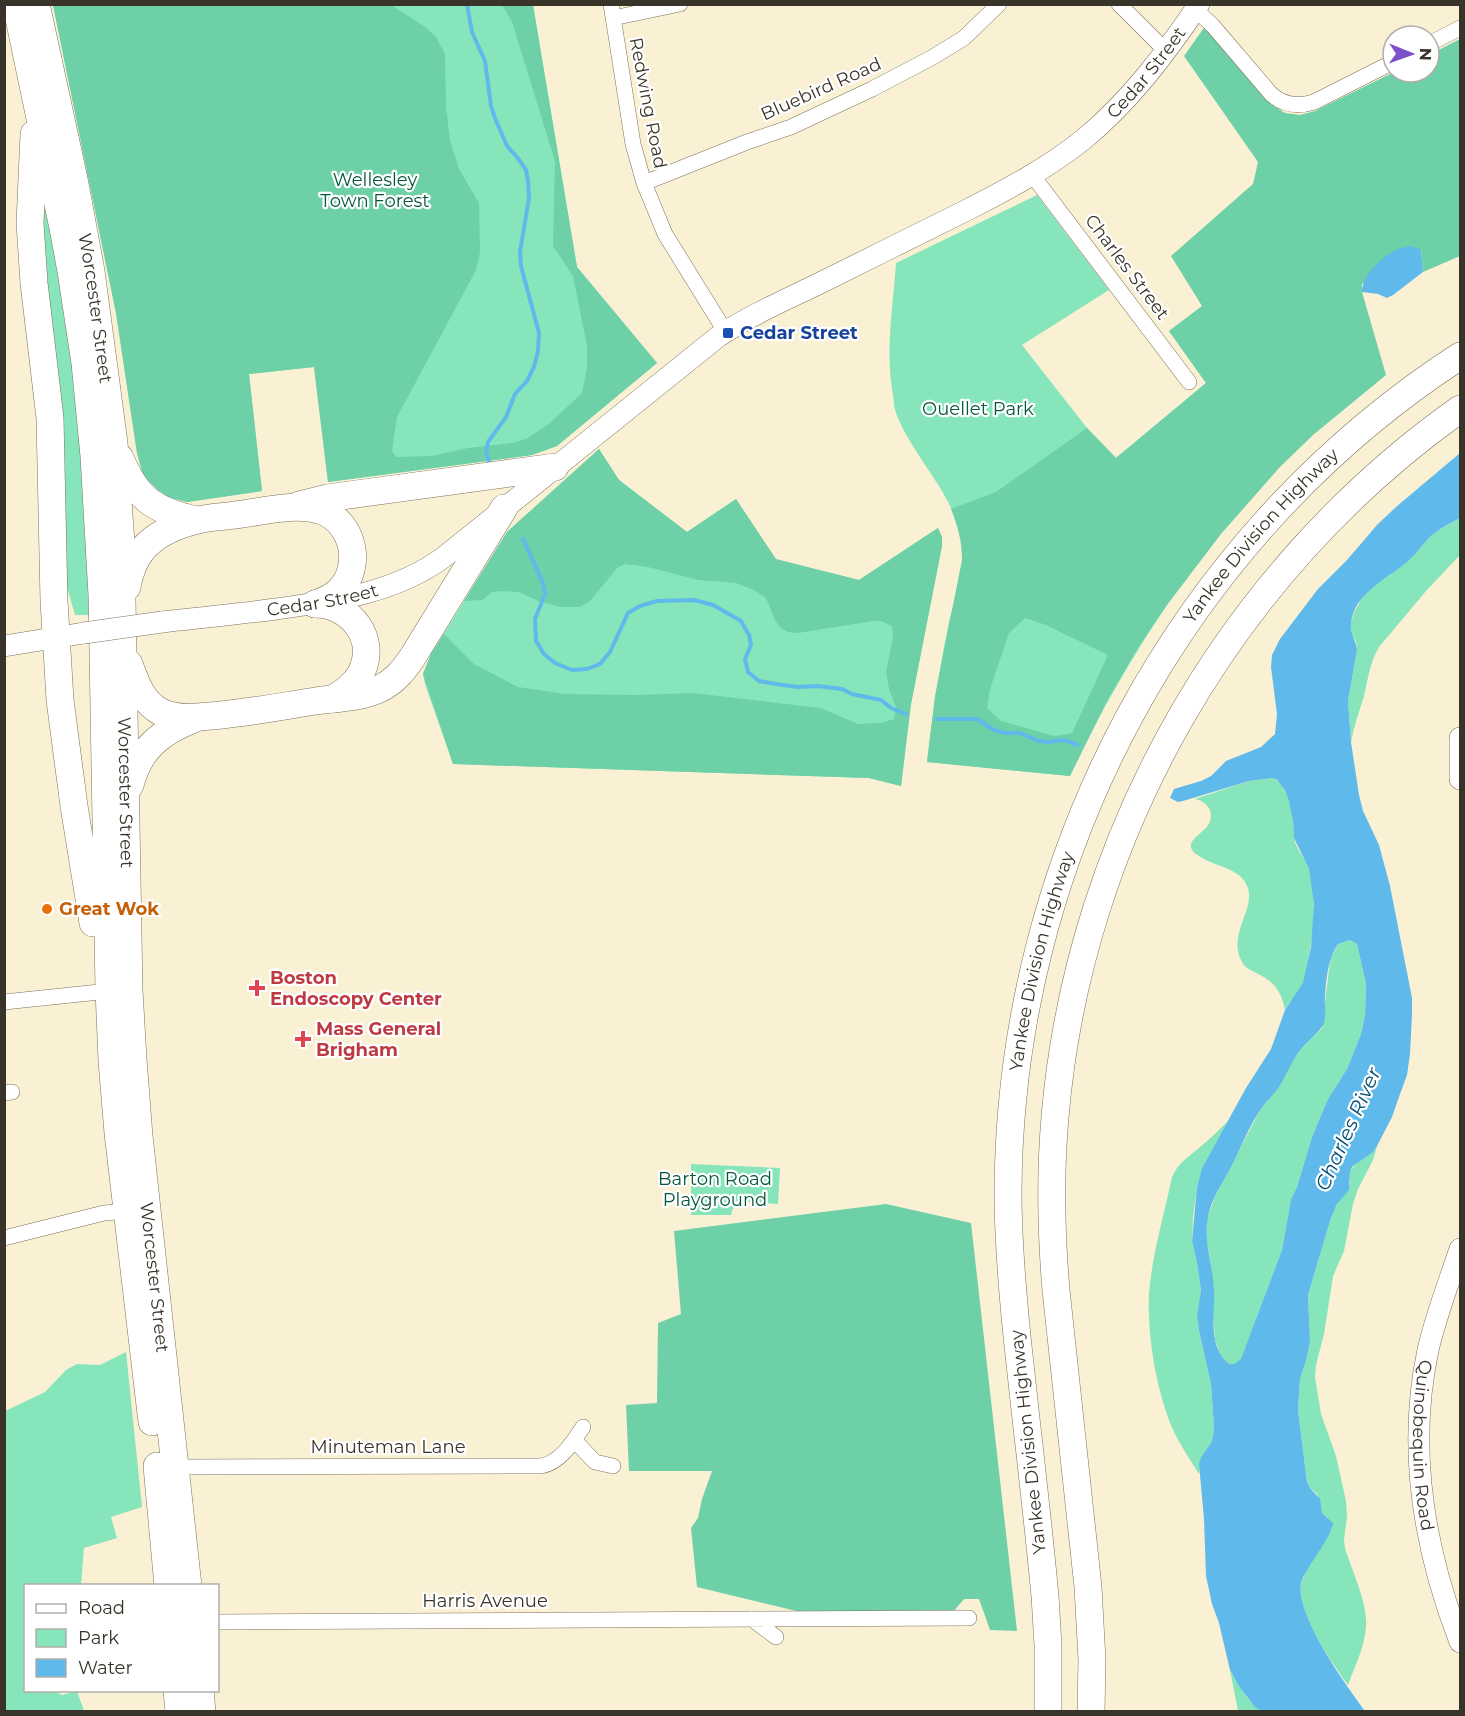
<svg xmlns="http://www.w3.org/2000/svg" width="1465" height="1716" font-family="Montserrat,sans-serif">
<rect width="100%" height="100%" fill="#faf0d4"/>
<path fill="#87e5bb" d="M53 5H533L577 267 657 363 557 446 532 455 328 482 314 367 249 374 262 491 187 502 158 490 137 453 116 313Z
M41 184 61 286 77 404 92 615H75L67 587 45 279Z
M1037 195 1109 290 1022 345 1087 428 1116 458 1206 383 1169 331 1256 266 1167 605C1130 660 1098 716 1070 776L927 762C932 719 938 675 947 632 952 605 966 569 962 542 955 494 913 458 896 413 894 408 894 401 893 395 885 352 893 307 896 263Z
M599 449 619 480 687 532 736 499 776 560 859 580 938 528 942 537V546L911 704 901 786 869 778 453 764 425 684 423 674 431 654 507 532Z
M1460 518V555L1426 591 1379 647C1370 662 1368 679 1364 696 1359 712 1354 726 1351 742L1348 701 1357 650 1356 642 1352 634 1350 625 1354 613 1362 598 1373 585 1390 575 1434 533Z
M1272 778C1292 786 1293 818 1294 836 1294 848 1306 858 1309 869 1317 899 1314 931 1308 961 1307 969 1306 977 1303 984 1298 994 1290 1001 1285 1010 1282 994 1275 982 1260 975 1253 971 1246 969 1242 962 1224 929 1267 902 1240 876 1228 866 1212 865 1199 856 1178 843 1204 834 1208 825 1216 813 1207 801 1195 799L1249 781Z
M1350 940 1357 944 1366 984 1365 1015 1361 1034 1347 1069 1328 1099 1312 1137 1297 1187 1291 1199 1282 1250 1241 1360 1237 1363 1232 1365 1228 1363 1220 1354 1215 1339 1213 1313 1214 1291 1209 1252 1206 1239 1207 1219 1215 1197 1259 1112 1278 1088 1294 1059 1302 1048 1322 1028 1329 969 1331 958 1338 944Z
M1228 1121 1202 1168 1197 1187 1193 1218 1192 1241 1197 1263 1201 1290 1197 1315 1199 1331 1211 1384 1214 1427 1213 1436 1211 1443 1201 1457 1199 1474C1191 1461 1182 1448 1175 1434 1157 1396 1147 1337 1149 1294 1152 1255 1164 1215 1172 1177 1178 1163 1187 1158 1199 1148 1209 1140 1218 1131 1228 1121Z
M1377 1146 1373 1160 1358 1189 1353 1204 1344 1251 1333 1276 1324 1334 1316 1365 1315 1377 1321 1414 1336 1456 1346 1501 1347 1516 1344 1540 1345 1548C1352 1571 1368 1604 1366 1626 1365 1646 1355 1666 1348 1685 1332 1663 1293 1608 1302 1581 1308 1564 1322 1544 1332 1529L1328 1518 1322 1513 1317 1494 1310 1488 1307 1482 1298 1410 1300 1379 1306 1361 1310 1342 1308 1295 1331 1218 1337 1204 1350 1184V1171L1359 1160 1373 1152Z
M691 1164 780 1168 778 1204 735 1201 731 1215H691Z
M126 1352 142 1507 111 1517 117 1538 84 1548 81 1585 26 1586V1690L54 1691 62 1695 77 1691 84 1711H5V1411L45 1392 66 1370 77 1364 100 1365Z
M1230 1670C1238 1685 1247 1701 1261 1711H1238Z"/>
<path fill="#6ed0a6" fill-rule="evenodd" d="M53 5H391L424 26 436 37 445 54 446 107 450 140 459 169 479 203 480 252 476 270 397 417 392 451 396 457 432 456 468 448 512 443 526 439 549 424 582 393 587 368V346L573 276 553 246 555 161 512 22 502 5H533L577 267 657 363 557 446 532 455 328 482 314 367 249 374 262 491 187 502 170 498 158 490 143 476 137 453 116 313Z
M1206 25 1274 106 1285 113 1300 115 1315 111 1394 72H1429V55L1460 39V256L1423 272 1421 250 1362 284V292L1386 375 1313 435 1280 467 1221 534 1167 605 1139 646 1107 701 1070 776 927 762 935 696 962 560C962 541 958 527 951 509L996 492 1087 428 1116 458 1206 383 1169 331 1202 306 1171 256 1253 184 1258 162 1184 56ZM1025 618 1046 625 1108 655 1072 733 1054 736 1001 721 987 708 990 689 1009 633Z
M599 449 619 480 687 532 736 499 776 559 859 580 938 528 942 537V546L911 704 901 786 869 778 453 764 423 674 431 654 444 634 474 664 518 687 565 694 637 695 692 693 821 708 858 724 881 723 894 719 896 707 889 689 886 672 893 637 892 626 881 621H873L798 633 788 632 781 628 775 620 766 598 754 590 736 583 698 580 648 567 625 564 618 567 590 601 580 607H561L538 601 519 592 503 591 492 592 482 600 464 601 507 532Z
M886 1204 971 1223 1017 1631 990 1630 979 1599H964L954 1611 805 1613 697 1587 691 1528 698 1518 702 1499 712 1471H629L626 1405 657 1403 658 1323 681 1314 674 1231Z"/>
<path fill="#5fb9eb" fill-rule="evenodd" d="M1411 246 1421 250 1423 272 1393 295 1387 298 1378 294 1362 292C1362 275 1382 257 1396 250 1400 248 1406 247 1411 246Z
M1460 453V518C1451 523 1441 528 1432 535 1424 542 1418 552 1410 559 1389 579 1355 591 1351 623 1349 632 1356 640 1357 650L1348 701 1351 742 1359 795 1363 811 1379 845 1390 886 1412 998V1015L1410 1054 1407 1075 1400 1094 1392 1117 1377 1146 1373 1152 1353 1166 1350 1171 1349 1190 1337 1204 1331 1218 1308 1295 1310 1342 1306 1361 1300 1379 1298 1410 1307 1482 1310 1488 1320 1499 1322 1513 1333 1523C1332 1536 1308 1565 1302 1580 1291 1610 1347 1686 1365 1711H1261L1255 1707 1240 1688 1230 1670 1219 1623 1212 1604 1206 1576 1204 1519 1199 1464 1201 1457 1211 1443 1213 1436 1214 1427 1211 1384 1199 1331 1197 1315 1201 1290 1197 1263 1192 1241 1197 1187 1202 1168 1246 1088 1271 1049 1285 1010 1303 983 1311 947 1314 904 1309 869 1294 838 1293 821 1289 801 1285 790 1277 780 1272 778 1249 781 1183 801 1178 802 1170 798 1174 789 1201 781 1211 776 1226 761 1261 747 1275 734 1277 714 1271 667 1272 655 1280 639 1318 589 1347 560 1377 525 1396 507ZM1350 940 1357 944 1366 984 1365 1015 1361 1034 1347 1069 1328 1099 1312 1137 1297 1187 1291 1199 1282 1250 1241 1359C1236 1364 1231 1367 1226 1361 1208 1344 1215 1313 1214 1291 1213 1260 1200 1236 1211 1206 1217 1190 1227 1176 1234 1161 1242 1145 1249 1127 1259 1112 1265 1103 1273 1096 1279 1087 1287 1074 1292 1060 1302 1048 1308 1041 1316 1035 1321 1028 1328 1020 1324 1007 1325 997 1326 979 1328 959 1338 944Z"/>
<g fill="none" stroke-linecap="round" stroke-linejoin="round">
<path stroke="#5fb9eb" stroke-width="4" d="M467 4 472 32 485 61 491 106 495 118 507 146 517 157 526 170 528 181 529 198 520 252 521 266 539 333 538 351 534 367 527 381 515 394 506 417 488 442 486 451 489 462
M523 539 543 583 545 594 535 619 536 641 544 654 555 663 572 670 587 669 600 664 610 652 628 613 640 606 657 601 694 600 713 605 741 621 749 635 751 645 745 659 748 672 759 681 776 684 797 687 818 686 842 689 852 694 881 700 891 708 906 714
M937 719H977L994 730 1005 733H1020L1039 741 1048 742 1064 740 1078 745"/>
<defs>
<path id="street" d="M611 4 633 144 644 183 665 234 725 331
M1119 4 1166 51
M1196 10 1213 26 1271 94C1283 105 1298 107 1314 102L1393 62
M613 18 680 4
M1429 44 1460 28
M1033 176 1189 382
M644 183 747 142 791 127 872 89 933 57 964 38 999 4
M4 1002 109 991
M4 1093 12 1092
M4 1238 104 1213 127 1211
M574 1440 595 1462 613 1466
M176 1467 541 1466C560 1463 573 1442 583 1427
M752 1619 776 1637
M218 1622 969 1618"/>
<g id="secondary">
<path id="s1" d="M162 622C200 618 238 614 276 609 335 601 395 593 444 557L719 336C749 316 783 301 816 285 866 260 917 235 967 210 1008 189 1048 168 1084 139 1130 101 1166 53 1199 4"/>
<path d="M4 646 84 633"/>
<path d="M1460 738V779"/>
<path id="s2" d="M1460 1249C1449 1282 1436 1315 1428 1350 1407 1449 1424 1549 1460 1642"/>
</g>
<g id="highway">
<path d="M16 4 63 228 71 271 85 363 94 456 102 595 109 990 112 1061 118 1133 152 1422"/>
<path id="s3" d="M36 4 74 179 91 271 114 443 121 544 129 990 133 1059 139 1136 188 1586"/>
<path d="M34 134 30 223 34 283 50 418 54 601 60 700 74 806 93 923"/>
<path d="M120 458C137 499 153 510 196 520"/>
<path d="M299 505 327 498 555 467"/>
<path d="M127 587C130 571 136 554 149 543 161 532 179 525 194 521 207 517 222 517 235 515 262 512 296 502 322 511 354 523 363 567 339 591 332 598 324 601 315 604"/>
<path d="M315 604C351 604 378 639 361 673 355 685 344 692 333 699"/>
<path d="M129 664C136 683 142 702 161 712 172 717 185 718 197 717 237 715 277 707 316 701 336 698 360 698 379 689 394 682 403 671 412 658L504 508"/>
<path d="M130 785C140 747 161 732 196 718"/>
<path d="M157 1466 168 1586"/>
<path d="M177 1690 179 1712"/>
<path d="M200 1690 202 1712"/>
<path id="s4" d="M1048 1712V1645L1045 1596C1038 1521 1029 1447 1021 1373 1014 1312 1008 1252 1008 1191 1010 857 1179 538 1460 356"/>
<path d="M1091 1712 1092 1660 1088 1587 1056 1290C1051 1232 1050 1174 1055 1117 1079 835 1230 572 1460 409"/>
</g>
</defs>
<use href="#street" stroke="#7c725a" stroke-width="16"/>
<use href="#secondary" stroke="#7c725a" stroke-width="22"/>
<use href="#highway" stroke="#7c725a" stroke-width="28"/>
<use href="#street" stroke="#fff" stroke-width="15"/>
<use href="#secondary" stroke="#fff" stroke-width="21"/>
<use href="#highway" stroke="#fff" stroke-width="27"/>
<defs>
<path id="secondary-bridge" d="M84 633 162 622"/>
</defs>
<use href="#secondary-bridge" stroke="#7c725a" stroke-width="22" stroke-linecap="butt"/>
<use href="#secondary-bridge" stroke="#fff" stroke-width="21"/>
</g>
<rect fill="#1a4fb4" stroke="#fff" stroke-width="2" x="722" y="327" width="12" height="12" rx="3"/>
<circle fill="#e8710a" stroke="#fff" stroke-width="2" cx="47" cy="909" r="6"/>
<g fill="#e0444e" stroke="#fff" stroke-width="2">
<path d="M254 979h6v6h6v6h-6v6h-6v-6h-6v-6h6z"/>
<path d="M300 1030h6v6h6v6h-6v6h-6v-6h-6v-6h6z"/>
</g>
<g text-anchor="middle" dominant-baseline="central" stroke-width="4.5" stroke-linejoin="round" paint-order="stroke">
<g font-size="18" fill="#383429" stroke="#fff">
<text stroke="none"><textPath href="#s1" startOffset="1152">Cedar Street</textPath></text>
<text transform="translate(821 89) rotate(-24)">Bluebird Road</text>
<text transform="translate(648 103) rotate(79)">Redwing Road</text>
<text transform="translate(1127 267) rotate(53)">Charles Street</text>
<text stroke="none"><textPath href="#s3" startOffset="310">Worcester Street</textPath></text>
<text stroke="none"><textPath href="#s4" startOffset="1242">Yankee Division Highway</textPath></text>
<text stroke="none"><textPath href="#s1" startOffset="162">Cedar Street</textPath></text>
<text stroke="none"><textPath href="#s3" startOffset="796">Worcester Street</textPath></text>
<text stroke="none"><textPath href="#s4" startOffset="756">Yankee Division Highway</textPath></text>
<text stroke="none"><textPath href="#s3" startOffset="1282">Worcester Street</textPath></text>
<text transform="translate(1028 1442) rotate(-96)">Yankee Division Highway</text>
<text stroke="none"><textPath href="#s2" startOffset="202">Quinobequin Road</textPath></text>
<text x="388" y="1447">Minuteman Lane</text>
<text x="485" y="1601">Harris Avenue</text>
</g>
<g font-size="18" fill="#05583d" stroke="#fff">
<text x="375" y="180">Wellesley<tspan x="375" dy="21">Town Forest</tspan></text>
<text x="978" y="409">Ouellet Park</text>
<text x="715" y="1179">Barton Road<tspan x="715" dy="21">Playground</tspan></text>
</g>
<g font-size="18" font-weight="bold" fill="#164399" stroke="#fff" text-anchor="start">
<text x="740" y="333">Cedar Street</text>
</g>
<g font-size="18" font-weight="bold" fill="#c56008" stroke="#fff" text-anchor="start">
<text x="59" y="909">Great Wok</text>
</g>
<g font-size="18" font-weight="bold" fill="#be3a42" stroke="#fff" text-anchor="start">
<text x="270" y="978">Boston<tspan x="270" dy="21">Endoscopy Center</tspan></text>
<text x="316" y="1029">Mass General<tspan x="316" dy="21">Brigham</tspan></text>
</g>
<g font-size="20" font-style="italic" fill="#055172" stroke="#fff">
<text transform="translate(1348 1129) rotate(-66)">Charles River</text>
</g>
</g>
<rect width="1465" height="1716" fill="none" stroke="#383429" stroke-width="12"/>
<rect x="24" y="1584" width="195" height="108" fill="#ffffff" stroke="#afaea9" stroke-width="1.5"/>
<rect x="36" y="1604" width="30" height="9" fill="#ffffff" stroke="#afaea9" stroke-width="1.5"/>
<text x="78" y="1614" font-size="18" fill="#383429">Road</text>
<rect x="36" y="1629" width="30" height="18" fill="#87e5bb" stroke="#afaea9" stroke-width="1.5"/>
<text x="78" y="1644" font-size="18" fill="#383429">Park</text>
<rect x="36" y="1659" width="30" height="18" fill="#5fb9eb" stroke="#afaea9" stroke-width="1.5"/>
<text x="78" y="1674" font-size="18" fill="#383429">Water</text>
<g transform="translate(1411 54) rotate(91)"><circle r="28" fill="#ffffff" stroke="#afaea9" stroke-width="1.5"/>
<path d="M0-4.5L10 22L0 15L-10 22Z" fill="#7b50c9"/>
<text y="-9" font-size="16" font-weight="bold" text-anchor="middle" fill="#383429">N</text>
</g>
</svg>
